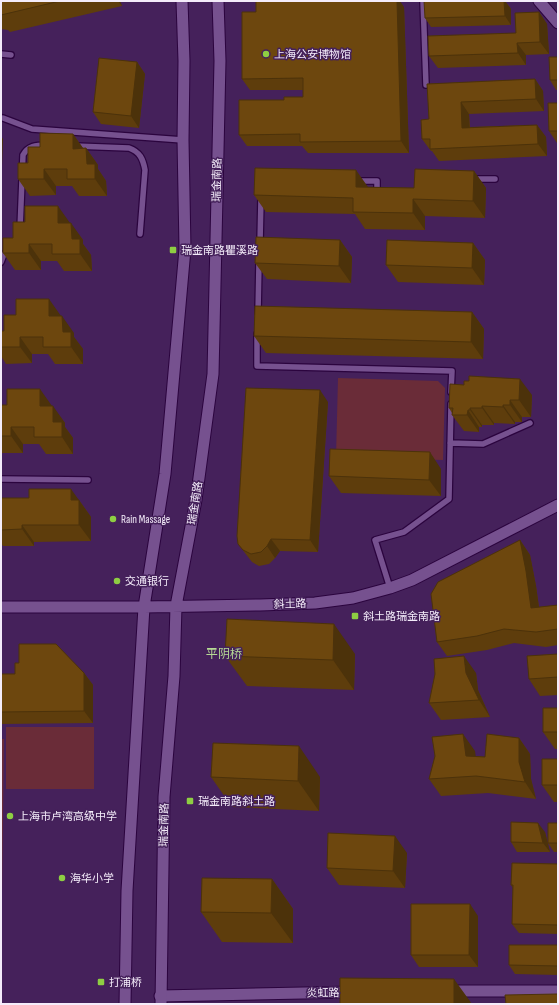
<svg xmlns="http://www.w3.org/2000/svg" width="559" height="1005" font-family="'Sofia Sans Condensed','Noto Sans SC',sans-serif">
<rect width="100%" height="100%" fill="#45215b"/>
<path fill="#6a2c38" d="M338 378 438 381 445 388 443 460 336 457Z
M6 727H94V789H6Z
M1 739H4L1 970Z"/>
<g fill="none" stroke-linecap="round" stroke-linejoin="round">
<defs>
<path id="service" d="M423 1 426 85
M1 54 11 55
M3 118 32 129 183 140
M75 146 129 148C140 152 143 159 145 170L140 234
M473 179H495
M358 181H377V194
M20 229 23 155C28 146 36 145 46 145
M260 243 261 198
M1 262 4 254 10 250
M258 313 259 262
M257 334V366L452 371 451 392
M450 443 483 444 530 423
M1 479 88 480
M390 588 375 540 404 532 449 499 451 404"/>
<path id="minor" d="M539 1 558 23
M449 991H558
M160 996 353 992"/>
<path id="secondary" d="M1 607H144L260 605 315 603 353 598 390 588 412 580 558 505
M125 1004 127 891 144 607 165 474 185 249 183 140 184 61 182 1
M161 1004 164 797 174 676 176 606 196 500 213 374 220 61 218 1"/>
</defs>
<use href="#service" stroke="#2b043e" stroke-width="8"/>
<use href="#minor" stroke="#2b043e" stroke-width="13"/>
<use href="#secondary" stroke="#2b043e" stroke-width="13"/>
<use href="#service" stroke="#76518f" stroke-width="5.5"/>
<use href="#minor" stroke="#76518f" stroke-width="11"/>
<use href="#secondary" stroke="#76518f" stroke-width="11"/>
</g>
<path fill="#5e3d0c" d="M1 1H120L122 6 10 32 8 30 1 29Z
M442 1H505L511 9V25L431 27 425 18Z
M404 7 409 153H308L302 146H247L239 135 284 100 303 97V90H250L242 79Z
M539 12 547 24 549 54 526 55V65L438 68 429 56 516 33Z
M558 57V90H556L550 80Z
M137 62 145 74 139 128 101 124 93 112Z
M535 79 543 91 544 111 469 114 470 127 537 125 546 137 547 156 439 161 432 151H431L422 139 429 119 427 84Z
M558 103V143H557L549 131Z
M73 134 83 148H86L98 165V169L106 181 107 196H79L72 186H56V195L30 196 18 179 28 163 40 147Z
M474 171 486 188 485 218 425 216V230L365 229 355 214 266 212 254 195 368 187 414 188Z
M70 223 83 240V244L91 255 92 271H64L57 261H41V270H15L3 253 13 238Z
M340 240 352 257 351 283 267 279 255 263Z
M473 243 485 260 484 285 398 282 386 265Z
M472 312 484 329 483 359 266 353 254 336Z
M1 331 74 333V337L83 349V364H55L48 354H32V363L6 364 1 356Z
M532 395 531 417H522V422H515V424L494 423V425H482V427H479V432L464 431 452 415V413L449 408Z
M328 402 318 552 280 551 275 558 269 564 259 566 252 562 238 544Z
M1 405 52 406 65 423V427L73 438V454H46L39 444H23V453H1Z
M441 469V496L341 493 329 476Z
M1 498 79 500 91 517V541L34 542V546H3L1 543Z
M520 540 530 555 536 586 539 607 558 605V645L546 647 514 643 487 650 447 656 437 642Z
M355 654 354 690 247 686 225 656Z
M558 654V695L540 696 529 679Z
M84 673 93 685V723L1 724V674Z
M476 673 478 690 490 717 441 720 429 703Z
M558 708V749H555L543 732Z
M519 738 530 754 531 779 536 799 488 793 441 796 429 779 475 751V756L485 757Z
M558 759V802H554L542 785Z
M211 777H320L319 811 232 807Z
M558 823V852H554L548 843Z
M545 832 550 852H517L511 842Z
M407 853 405 888 339 885 327 868Z
M558 864V934L519 933 512 924 513 888 511 885Z
M272 879 293 909V943L222 942 201 912Z
M478 916V967H419L411 955Z
M558 945V975L515 974 509 965Z"/>
<path fill="#4c320a" d="M118 1H120L122 6Z
M397 1H400L404 7 409 153 401 141Z
M504 1H505L511 9V25L505 16Z
M539 12 547 24 549 54 540 42Z
M517 43 526 55V65L518 53Z
M137 62 145 74 139 128 131 116Z
M535 79 543 91 544 111 536 99Z
M461 102 469 114 470 140 462 128Z
M537 125 546 137 547 156 538 144Z
M73 134 85 151 73 149Z
M1 136 3 139 2 166 1 165Z
M86 148 98 165V169L106 181 107 196 95 179 87 164Z
M44 169 56 186V195L44 179Z
M356 170 368 187H356Z
M474 171 486 188 485 218 473 201Z
M1 186 2 187 1 203Z
M413 199 425 216V230L413 213Z
M58 206 70 223V240L58 223Z
M71 223 83 240V244L91 255 92 271 80 254 72 239Z
M340 240 352 257 351 283 339 266Z
M473 243 485 260 484 285 472 268Z
M29 244 41 261V270L29 253Z
M49 299 61 316H49Z
M472 312 484 329 483 359 471 342Z
M62 316 74 333V337L83 349V364L71 347 63 332Z
M20 337 32 354V363L20 347Z
M520 379 532 395 531 417 519 400Z
M40 389 52 406V423L40 406Z
M320 390 328 402 318 552 310 540Z
M510 400 522 417V422L510 405Z
M503 405 515 422V424L503 407Z
M53 406 65 423V427L73 438V454L62 437 53 422Z
M482 406 494 423V425L482 408Z
M470 408 482 425V427L470 410Z
M468 410 479 427V432L467 415Z
M11 427 23 444V453L11 436Z
M430 452 441 469V496L429 480Z
M71 489 91 517V541L79 525 71 500Z
M22 525 34 542V546L22 529Z
M271 539 280 551 275 558 267 546Z
M520 540 530 555 536 586 541 622 531 608Z
M334 624 355 654 354 690 333 660Z
M464 656 476 673 478 690 490 717 479 700 466 673Z
M84 673 93 685V723L84 711Z
M463 734 475 751 478 773 466 756Z
M519 738 530 754 531 779 536 799 525 782 519 762Z
M299 746 320 777 319 811 298 781Z
M538 823 545 832 550 852 543 843Z
M395 836 407 853 405 888 393 871Z
M272 879 293 909V943L271 913Z
M470 904 478 916V967L469 955Z
M454 979 472 1004H454Z"/>
<path fill="#6d470e" stroke="#4c320a" d="M1 1H60L1 15Z
M256 1H397L401 141 300 142V134L239 135V100H284V97H303V78L242 79V12H256Z
M424 1H504L505 16 425 18Z
M539 12 540 42 517 43 518 53 429 56 428 36 516 33 515 13Z
M549 57H558V80H550Z
M99 58 137 62 131 116 93 112Z
M535 79 536 99 461 102 462 128 537 125 538 144 430 149V139H422L421 120 429 119 427 84Z
M548 103H558V131H549Z
M40 133 73 134V149L86 148 87 164H95V179H67V169H44V179H18V163H28V147H40Z
M255 168 356 170V187L414 188 415 169 474 171 473 201 413 199V213L353 212V198L254 195Z
M25 206H58V223H71L72 239H80V254H52V244H29V253H3V238H13V222H25Z
M256 237 340 240 339 266 255 263Z
M387 240 473 243 472 268 386 265Z
M16 299H49V316H62L63 332H71V347H43V337H20V347H1V331H4V315H16Z
M255 306 472 312 471 342 254 336Z
M469 376 520 379 519 400H510V405H503V407L482 406V408H470V410H468L467 415H452L453 408H449L450 384 464 385V381H469Z
M246 388 320 390 310 540 271 539 267 546 261 552 251 554 243 550 238 544 237 536Z
M7 389H40V406H53V422H62V437H34V427H11V436H1V405H7Z
M330 449 430 452 429 480 329 476Z
M29 489H71V500H79V525H22V529L1 530V498H29Z
M520 540 526 571 531 608 558 605V629L536 632 504 629 477 636 437 642 431 594 438 582Z
M227 619 334 624 333 660 225 656Z
M19 644H56L84 673V711L1 712V674H15V663H19Z
M558 654V677L529 679 527 656Z
M464 656 466 673 479 700 429 703 435 674 434 659Z
M543 708H558V732H543Z
M463 734 466 756 485 757 487 734 519 738V762L525 782 476 776 429 779 435 756 432 737Z
M213 743 299 746 298 781 211 777Z
M542 759H558V785H542Z
M511 822 538 823 543 843 511 842Z
M548 823H558V843H548Z
M328 833 395 836 393 871 327 868Z
M512 863 558 864V925L512 924 513 885H511Z
M202 878 272 879 271 913 201 912Z
M411 904H470L469 955H411Z
M509 945H558V966L509 965Z
M340 978 454 979V1004H340Z
M558 994V1004H506L505 995Z"/>
<g fill="#8ece43" stroke="#45215b" stroke-width="1.5">
<circle cx="266" cy="54" r="4"/>
<rect x="169" y="246" width="8" height="8" rx="2"/>
<circle cx="113" cy="519" r="4"/>
<circle cx="117" cy="581" r="4"/>
<rect x="351" y="612" width="8" height="8" rx="2"/>
<rect x="186" y="797" width="8" height="8" rx="2"/>
<circle cx="10" cy="816" r="4"/>
<circle cx="62" cy="878" r="4"/>
<rect x="97" y="978" width="8" height="8" rx="2"/>
</g>
<g text-anchor="middle" dominant-baseline="central" stroke-width="3" stroke-linejoin="round" paint-order="stroke">
<g font-size="11" fill="#f4ecfa" stroke="#45215b" text-anchor="start">
<text x="274" y="54">上海公安博物馆</text>
<text x="181" y="250">瑞金南路瞿溪路</text>
<text x="121" y="519">Rain Massage</text>
<text x="125" y="581">交通银行</text>
<text x="363" y="616">斜土路瑞金南路</text>
<text x="198" y="801">瑞金南路斜土路</text>
<text x="18" y="816">上海市卢湾高级中学</text>
<text x="70" y="878">海华小学</text>
<text x="109" y="982">打浦桥</text>
</g>
<g font-size="11" fill="#f4ecfa" stroke="#45215b">
<text transform="translate(217 180) rotate(-89)">瑞金南路</text>
<text transform="translate(195 503) rotate(-81)">瑞金南路</text>
<text transform="translate(290 604) rotate(-2)">斜土路</text>
<text transform="translate(164 825) rotate(-89)">瑞金南路</text>
<text transform="translate(323 993) rotate(-1)">炎虹路</text>
</g>
<g font-size="12" fill="#b6da95" stroke="#45215b">
<text x="224" y="654">平阴桥</text>
</g>
</g>
<rect width="559" height="1005" fill="none" stroke="#f4ecfa" stroke-width="4"/>
</svg>
